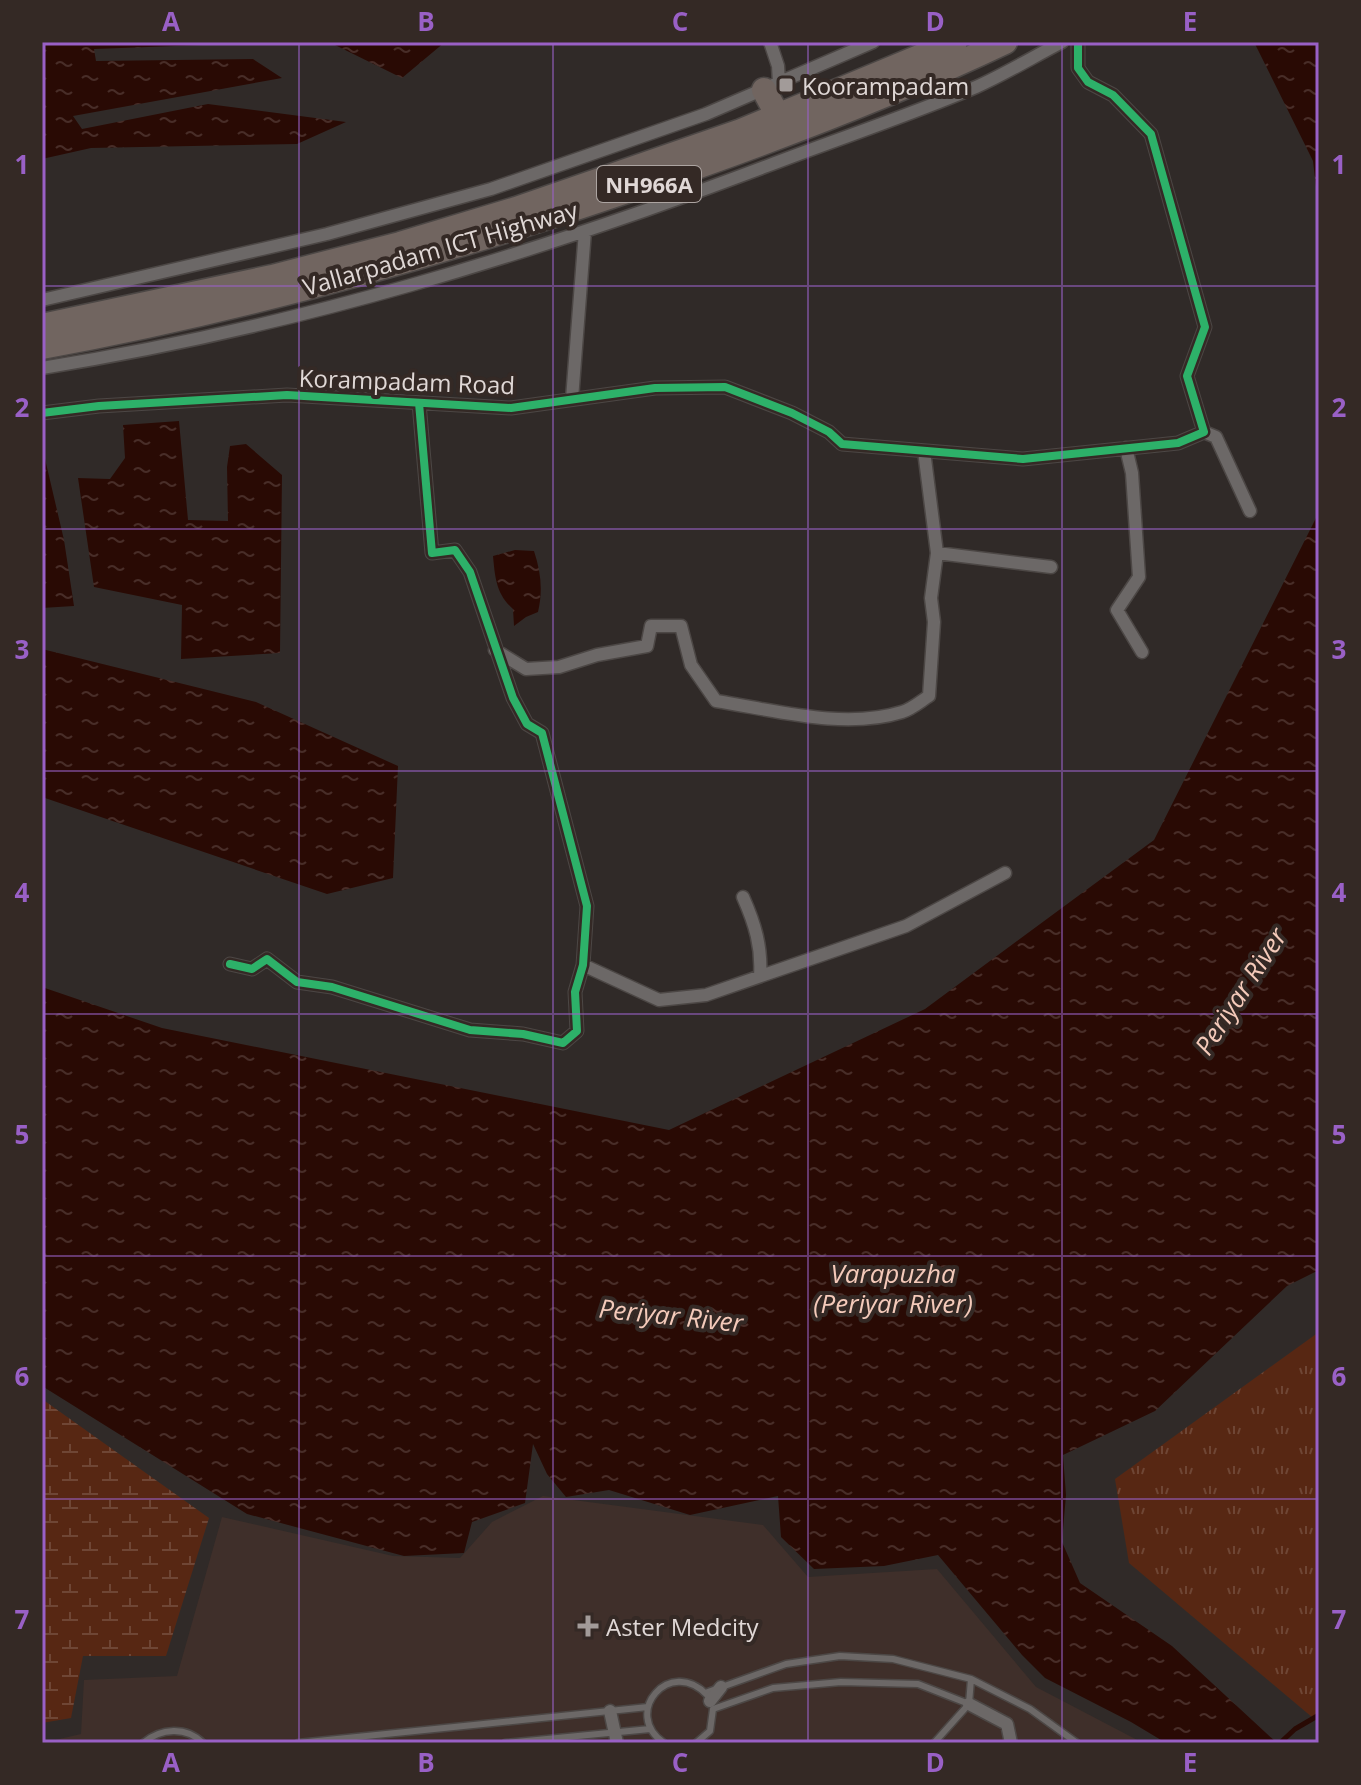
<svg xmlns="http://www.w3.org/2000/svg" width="1361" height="1785" font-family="'Open Sans',sans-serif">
<defs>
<pattern id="grass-tufts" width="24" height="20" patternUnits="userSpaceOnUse" patternTransform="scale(2)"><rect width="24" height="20" fill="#572713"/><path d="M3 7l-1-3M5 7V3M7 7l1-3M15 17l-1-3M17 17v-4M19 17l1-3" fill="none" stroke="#6f4635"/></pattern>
<pattern id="wetland-marsh" width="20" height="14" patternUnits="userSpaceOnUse" patternTransform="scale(2)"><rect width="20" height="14" fill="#572713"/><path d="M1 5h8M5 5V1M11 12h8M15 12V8" fill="none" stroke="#6f4635"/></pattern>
<pattern id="water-ripples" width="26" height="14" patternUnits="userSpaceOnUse" patternTransform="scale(2)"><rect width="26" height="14" fill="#290a04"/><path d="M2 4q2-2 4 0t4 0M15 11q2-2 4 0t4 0" fill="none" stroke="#482d28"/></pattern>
</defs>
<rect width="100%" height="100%" fill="#302a28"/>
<path fill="#3f2f2a" d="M543 1496 763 1525 808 1577 937 1569 1036 1687 1143 1743H42L81 1734 84 1680 177 1676 222 1517 393 1556 460 1558 492 1522Z"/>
<path fill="url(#grass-tufts)" d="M1319 1332V1723L1129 1563 1115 1479Z"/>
<path fill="url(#wetland-marsh)" d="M42 1399 209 1518 166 1656H83L71 1718 42 1723Z"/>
<path fill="url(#water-ripples)" d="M42 42H282L94 49 96 61 253 59 282 78 73 116 82 129 208 104 346 122 297 144 91 148 42 159Z
M337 42H445L402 78 335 45Z
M1254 42H1319V213L1313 161Z
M179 421 188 520 228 521 227 467 230 446 246 444 282 475 280 653 181 659 182 605 94 587 78 478 110 479 125 458 123 425Z
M42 446 64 540 74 606 42 608Z
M1319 512V1270L1287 1286 1155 1411 1063 1455 1066 1495 1062 1542 1080 1583 1172 1646 1277 1743H1166L1131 1722 1045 1678 1022 1655 938 1555 884 1566 814 1569 781 1537 778 1496 690 1515 609 1490 566 1497 547 1474 533 1444 525 1503 472 1522 464 1553 404 1556 247 1514 42 1386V987L162 1028 669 1130 925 1009 1154 840Z
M515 550 534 551C541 572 543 591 538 612L526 617 514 626 513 609C496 594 495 577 493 556Z
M42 649 256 702 398 766 393 878 327 894 42 797Z"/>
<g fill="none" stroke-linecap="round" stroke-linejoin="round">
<path stroke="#290a04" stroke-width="5" d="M1280 1743 1295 1729 1319 1715"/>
<defs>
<path id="lane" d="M705 1693 786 1664 840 1656 893 1659 971 1679 1030 1709 1077 1743
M713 1709 773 1688 841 1682 918 1684 969 1704
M143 1743C161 1728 186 1726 203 1743
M298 1743 648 1707
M505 1743 650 1729
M664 1743C621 1713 670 1656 707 1695
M696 1743 710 1731 713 1709
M934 1743 969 1704 971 1679"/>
<path id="street" d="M770 42 778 66 779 83
M42 300 327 234 491 189 706 114 873 42
M42 368C291 328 532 255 767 166 837 139 908 116 976 87 1005 74 1033 57 1062 42
M572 399 585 231
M42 413 99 406 287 395 511 408 655 388 725 387 792 413 829 432 842 444 1023 459 1178 443 1204 432 1187 376 1205 327 1151 134 1113 95 1088 82 1078 68V42
M1204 432 1216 437 1250 511
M1126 448 1132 473 1139 577 1117 610 1142 652
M937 553 1051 567
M495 650 526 669 559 667 597 655 647 646 651 626H681L691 665 716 701C774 710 844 730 902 712 912 709 921 701 929 696L934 622 931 598 937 553 924 451
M743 897C755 924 762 947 760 976
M230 964 252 969 267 959 297 982 332 987 470 1030 523 1034 563 1043 577 1031 575 992 583 965 587 906 542 733 527 724 513 698 470 572 455 550 432 553 419 403
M583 965 659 1000 706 995 906 926 1005 873
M710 1701 721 1687
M969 1704 1007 1724 1011 1743
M610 1711 617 1743"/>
<path id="highway" d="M764 90 778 116
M42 326 272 277 400 244 516 209 741 131 955 42
M42 347C243 310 440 255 633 189 759 146 885 99 1005 42"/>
</defs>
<use href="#lane" stroke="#4c4745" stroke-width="9"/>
<use href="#street" stroke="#4c4745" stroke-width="15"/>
<use href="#highway" stroke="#4c4745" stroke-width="27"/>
<use href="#lane" stroke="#6c6867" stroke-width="6"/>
<use href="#street" stroke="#6c6867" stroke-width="12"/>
<use href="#highway" stroke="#716560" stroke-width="24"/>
<defs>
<path id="cycleway" d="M42 413 99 406 287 395 511 408 655 388 725 387 792 413 829 432 842 444 1023 459 1178 443 1204 432 1187 376 1205 327 1151 134 1113 95 1088 82 1078 68V42
M230 964 252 969 267 959 297 982 332 987 470 1030 523 1034 563 1043 577 1031 575 992 583 965 587 906 542 733 527 724 513 698 470 572 455 550 432 553 419 403"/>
</defs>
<use href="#cycleway" stroke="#342925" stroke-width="13"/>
<use href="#cycleway" stroke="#2db169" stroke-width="8"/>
</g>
<path fill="none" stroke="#9960c6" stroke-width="2" stroke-opacity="0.55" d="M299 42V1743M553 42V1743M808 42V1743M1062 42V1743M42 286H1319M42 529H1319M42 771H1319M42 1014H1319M42 1256H1319M42 1499H1319"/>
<g fill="#a29b99" stroke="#342925" stroke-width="3">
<rect x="778" y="77" width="16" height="16" rx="4"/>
<path d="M584 1614h8v8h8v8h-8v8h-8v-8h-8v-8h8z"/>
</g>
<g text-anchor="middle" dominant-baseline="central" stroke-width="8" stroke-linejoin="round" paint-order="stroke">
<rect fill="#342925" stroke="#aca4a1" stroke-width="2" x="597" y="166" width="104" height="36" rx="6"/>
<g font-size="22" font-weight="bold" fill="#e0d8d6">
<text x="649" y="184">NH966A</text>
</g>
<g font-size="24" fill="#e0d8d6" stroke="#342925" text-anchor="start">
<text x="802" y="85">Koorampadam</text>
<text x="606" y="1626">Aster Medcity</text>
</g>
<g font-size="24" fill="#e0d8d6" stroke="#342925">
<text transform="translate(440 248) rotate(-16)">Vallarpadam ICT Highway</text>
<text transform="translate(407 381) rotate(2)">Korampadam Road</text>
</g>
<g font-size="26" font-style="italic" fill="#f4caba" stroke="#342925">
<text transform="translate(1240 991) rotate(-57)">Periyar River</text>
<text x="893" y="1273">Varapuzha<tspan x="893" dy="30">(Periyar River)</tspan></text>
<text transform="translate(671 1315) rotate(6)">Periyar River</text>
</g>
</g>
<rect width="1361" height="1785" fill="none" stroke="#342925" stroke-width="88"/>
<rect x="44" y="44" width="1273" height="1697" fill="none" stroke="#9960c6" stroke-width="3"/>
<g font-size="26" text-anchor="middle" font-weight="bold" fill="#9960c6">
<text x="171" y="31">A</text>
<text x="426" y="31">B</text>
<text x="680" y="31">C</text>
<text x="935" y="31">D</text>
<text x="1190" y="31">E</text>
<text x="22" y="174">1</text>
<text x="1339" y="174">1</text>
<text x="22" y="417">2</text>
<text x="1339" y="417">2</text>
<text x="22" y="659">3</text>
<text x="1339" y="659">3</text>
<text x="22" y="902">4</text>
<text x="1339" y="902">4</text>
<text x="22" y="1144">5</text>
<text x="1339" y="1144">5</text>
<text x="22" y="1386">6</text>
<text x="1339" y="1386">6</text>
<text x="22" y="1629">7</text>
<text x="1339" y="1629">7</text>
<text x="171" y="1772">A</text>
<text x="426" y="1772">B</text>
<text x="680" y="1772">C</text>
<text x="935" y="1772">D</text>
<text x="1190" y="1772">E</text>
</g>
</svg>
